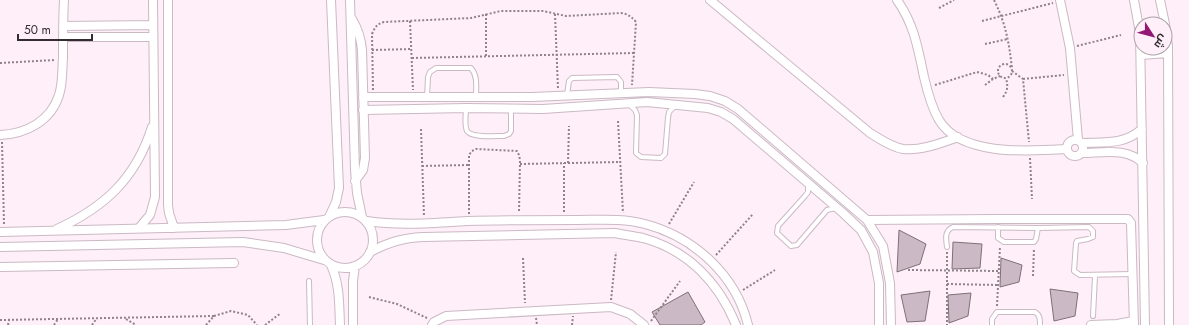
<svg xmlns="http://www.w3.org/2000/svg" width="1189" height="325" font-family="Jost,Cairo,sans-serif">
<rect width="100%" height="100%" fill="#feeff8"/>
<path fill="#cbbac5" stroke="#7f6f79" d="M899 230 926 244 920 264 897 272Z
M953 242 982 244 980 268 952 269Z
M1001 258 1022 265 1019 282 1000 287Z
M1050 289 1078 293 1075 316 1054 321Z
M930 291 925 321 907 322 901 295Z
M688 292 705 322 701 325H660L652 312Z
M971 293 968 316 949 323 948 295Z"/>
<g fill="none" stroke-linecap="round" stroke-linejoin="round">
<defs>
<path id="service" d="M567 95 569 81 572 78 617 77 621 82V93
M427 97 428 77 430 72 436 68H471C478 76 476 87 476 97
M630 105 635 110 637 115 636 153 641 157 661 158 665 154 668 118 669 112 675 106
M466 108C466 115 464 125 467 131 471 138 496 136 504 136L509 134 511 131V109
M808 185V192L805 196 778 226 777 233 791 246 797 245 827 210 836 208
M998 227V238L1004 242H1034L1036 239 1038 228
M947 247C946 239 944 231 953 227L1038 228 1089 227 1093 231V237L1088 239 1077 241 1076 243 1074 271 1080 275 1132 274
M309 281 310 325
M1093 316 1095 276
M992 325V319L997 312H1035C1040 315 1040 319 1040 325"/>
<path id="minor" d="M168 0V205L169 213 174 228
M350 0 355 170 357 193 362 217
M710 0 870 133C880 139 891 147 903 149 921 151 941 143 958 137
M897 0C914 24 918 48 924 77 927 90 932 108 939 120 961 157 1031 151 1067 149
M1060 0 1070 48 1078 140
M1134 0 1140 33 1145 325
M1160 0 1165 24
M352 19C358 29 361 38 362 50L365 158 363 170 355 181
M1165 24 1168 46 1169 325
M63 26 153 25
M63 37H153
M1141 55 1168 53
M363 97H532L649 92 695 94 710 96 725 101 738 109 867 220 883 246 890 283 891 325
M363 110 466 108 543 109 647 102 708 108 721 112 733 119 843 213 861 230 873 252 879 283V325
M0 135C26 134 51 121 59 95 63 83 62 70 63 58 63 39 63 19 64 0
M1067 148a8 8 0 1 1 16 0a8 8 0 1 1-16 0Z
M1082 143C1105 142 1124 145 1142 129
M1081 153C1103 153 1126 147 1143 163
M317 240a28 28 0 1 1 56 0a28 28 0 1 1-56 0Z
M330 215 336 202 339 188 331 0
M867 220 995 219H1128L1131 223 1134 325
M367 221C400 226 433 223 467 221 503 220 539 220 576 220 599 220 623 218 645 224 694 237 736 275 748 325
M139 228 150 215 155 197 153 0
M57 229C105 207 136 178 152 127
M0 232 286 225 324 220
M0 247 243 242 284 248 324 260
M370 252C389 242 403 238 423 237L615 233C624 235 634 236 643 238 688 250 719 283 736 325
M331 265C340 285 339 303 340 325
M0 267 234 263
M353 325V281L355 266
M432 325 434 322 446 316 611 307 630 314 644 325
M1091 325 1117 324 1134 321"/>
</defs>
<use href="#service" stroke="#cbb9c4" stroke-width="6"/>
<use href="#minor" stroke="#cbb9c4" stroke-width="10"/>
<path stroke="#8e838a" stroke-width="2" stroke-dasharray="2 2" stroke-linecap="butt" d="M994 0C1006 24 1009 43 1012 68
M939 8 954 0
M486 14V56
M555 14 558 89
M410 21 413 90
M982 21 1053 3
M985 44 1008 39
M1077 46 1121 35
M372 50 411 49
M412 58 634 53
M0 63 55 60
M998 71a7 7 0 1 1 14 0a7 7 0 1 1-14 0Z
M1012 71 1023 79 1029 142
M1023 79 1064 75
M935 85 977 72 988 75 993 79
M985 85 993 79 1000 76
M373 90 372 34C375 27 377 24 384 22L471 18 501 11H543L566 16 621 13C628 14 632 17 636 22L632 85
M1003 97C1008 90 1008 86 1006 78
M618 121 623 213
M421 129 424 216
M2 142 4 224
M1030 158 1032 199
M568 163 569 126
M520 164 620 162
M422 166 468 165
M564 212V163
M469 214V155L472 151 476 149 517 151 519 155 520 160 519 213
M669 224 694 182
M947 252V325
M716 255 753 214
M523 258 525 303
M908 270 999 271
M1033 276 1034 248
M947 284 998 285
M743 290 775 270
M369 297 397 304 427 318
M611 300 616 252
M997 306 1000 247
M536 318 537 325
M126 319 136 325
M0 320 214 316
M651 321 680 281
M8 325 9 320
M54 325 58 319
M92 325 97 318
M206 325 214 316 231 311 248 315 257 325
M265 325 281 313
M572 325 573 316"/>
<use href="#service" stroke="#fff" stroke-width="4"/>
<use href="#minor" stroke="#fff" stroke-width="8"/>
</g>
<g transform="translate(1153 36) rotate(126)"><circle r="19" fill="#feeff8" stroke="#aca1a8"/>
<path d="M0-3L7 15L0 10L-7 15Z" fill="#921874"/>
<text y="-6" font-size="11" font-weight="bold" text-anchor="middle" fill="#322b2f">ش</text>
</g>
<path d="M18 34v6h74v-6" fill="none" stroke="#322b2f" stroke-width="2"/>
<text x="24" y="34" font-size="12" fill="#322b2f" stroke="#feeff8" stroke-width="3" paint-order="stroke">50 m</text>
</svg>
